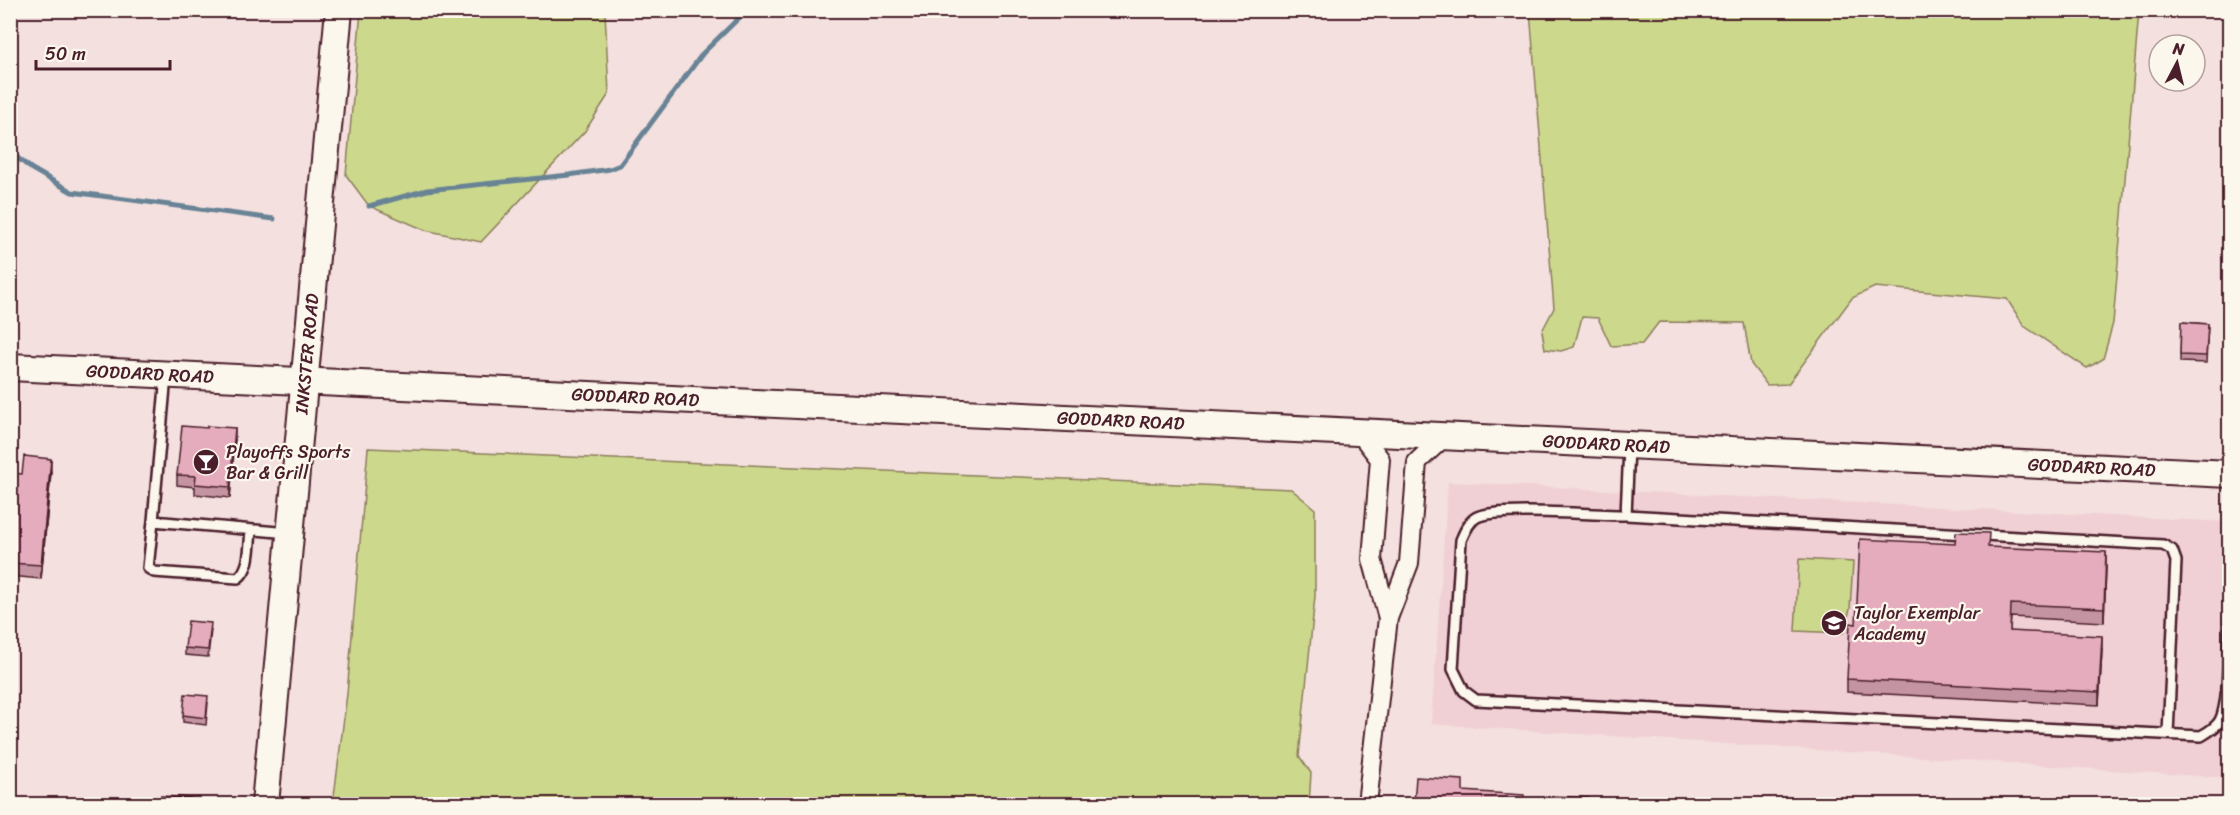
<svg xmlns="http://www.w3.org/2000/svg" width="2240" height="815" font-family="Sriracha,sans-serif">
<rect width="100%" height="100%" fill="#f4e0de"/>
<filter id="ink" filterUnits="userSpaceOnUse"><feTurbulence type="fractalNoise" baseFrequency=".0167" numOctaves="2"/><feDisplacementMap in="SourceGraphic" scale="12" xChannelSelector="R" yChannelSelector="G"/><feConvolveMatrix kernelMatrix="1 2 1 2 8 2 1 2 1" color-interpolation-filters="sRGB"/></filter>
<g filter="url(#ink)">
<path fill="#f0d0d4" d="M1448 482 2229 522V778L1431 724Z"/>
<path fill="#ccd98c" stroke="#8b7c5c" stroke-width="1.5" d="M361 11H605L609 94 585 131 481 242 425 230 369 206 346 175Z
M1530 11H2139L2113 323 2103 359 2087 368 2024 326 2007 299 1875 287 1852 298 1788 384 1767 385 1751 364 1744 323 1659 322 1642 344 1611 346 1598 318 1582 317 1574 347 1561 351 1545 349 1542 331 1554 308Z
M368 448 1291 489 1315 509V596L1299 756 1311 773 1309 804H333L347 694Z
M1799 559 1853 562 1850 609 1843 633 1795 631Z"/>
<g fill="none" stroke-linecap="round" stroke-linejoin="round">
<path stroke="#688395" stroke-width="5" d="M10 152 32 169 72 192 274 219
M369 206 427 190 569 175 610 169 620 165 703 53 747 10"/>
<defs>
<path id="lane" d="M166 376 153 521 289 533
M1629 447 1626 515C1598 515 1497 507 1477 517 1469 521 1465 531 1461 540L1453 669 1464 691 1476 700 2201 736C2208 732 2214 729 2219 722 2230 706 2228 640 2230 618
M1626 515 2163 545 2172 550 2176 561 2168 734
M153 521 148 568 154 572 238 578C251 568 249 546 251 531"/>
<path id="street" d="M1359 432 1380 459 1372 559 1388 618
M1367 804 1388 618 1409 563 1417 462 1445 436"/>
<g id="secondary">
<path id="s1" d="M10 367 2230 474"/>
<path id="s2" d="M265 804 339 10"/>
</g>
</defs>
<use href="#lane" stroke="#4a1f2b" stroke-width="14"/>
<use href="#street" stroke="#4a1f2b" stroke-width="22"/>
<use href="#secondary" stroke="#4a1f2b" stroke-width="30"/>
<use href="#lane" stroke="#fbf7ec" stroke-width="9"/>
<use href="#street" stroke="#fbf7ec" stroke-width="18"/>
<use href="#secondary" stroke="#fbf7ec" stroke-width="26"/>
</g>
<path fill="#c594a3" stroke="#4a1f2b" stroke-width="1.5" d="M2181 322 2208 324 2206 363 2180 362Z
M235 439 230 498 195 494V487L177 485V475Z
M51 472 41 579 10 576V473L22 474Z
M1989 547 2106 566 2104 622 2011 617 2010 631 2102 649 2099 705 1847 692V679Z
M211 630 208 657 185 655V648Z
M208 703 206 725 183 722V715Z"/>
<path fill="#a07885" stroke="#4a1f2b" stroke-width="1.5" d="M235 428V439L230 498V487Z
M51 459V472L41 579V565Z
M2106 552V566L2104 622V608Z
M2102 636V649L2099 705V692Z"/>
<path fill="#e5acbe" stroke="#4a1f2b" stroke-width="1.5" d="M2181 322 2208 324 2206 356 2180 355Z
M182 426 207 428V426L235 428 230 487 195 484 196 476 177 475Z
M24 456 51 459 41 565 10 563V473L22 474Z
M1956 532 1989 533 1988 547 2106 552 2104 608 2011 604 2010 631 2102 636 2099 692 1847 679 1850 623 1856 624 1860 539 1955 544Z
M188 621 211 623 208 650 185 648Z
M185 694 208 696 206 718 183 715Z
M1416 777 1463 780V791L1524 795 1523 804H1414Z
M161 796 191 798V804H160Z
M1553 796 1589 798V804H1553Z
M1616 798 1652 801V804H1616Z
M1758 801 1794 803V804H1758Z"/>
</g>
<defs>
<symbol id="bar-disc" viewBox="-11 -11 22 22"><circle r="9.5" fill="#4a1f2b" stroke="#fbf7ec"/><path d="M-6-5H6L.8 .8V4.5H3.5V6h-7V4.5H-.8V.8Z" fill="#fff"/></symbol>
<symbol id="school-disc" viewBox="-11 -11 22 22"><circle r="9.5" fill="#4a1f2b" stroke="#fbf7ec"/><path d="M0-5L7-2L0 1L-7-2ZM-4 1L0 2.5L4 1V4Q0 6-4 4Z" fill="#fff"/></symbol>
</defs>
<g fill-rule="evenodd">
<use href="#bar-disc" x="191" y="447" width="30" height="30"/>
<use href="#school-disc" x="1819" y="608" width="30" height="30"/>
</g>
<g text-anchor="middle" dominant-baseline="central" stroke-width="4.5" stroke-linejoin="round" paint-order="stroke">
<g font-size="18" fill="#4a1f2b" stroke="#fbf7ec">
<text stroke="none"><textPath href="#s2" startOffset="452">INKSTER ROAD</textPath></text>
<text stroke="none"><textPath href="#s1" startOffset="140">GODDARD ROAD</textPath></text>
<text stroke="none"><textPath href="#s1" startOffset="626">GODDARD ROAD</textPath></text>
<text stroke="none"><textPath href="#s1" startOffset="1112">GODDARD ROAD</textPath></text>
<text stroke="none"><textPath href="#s1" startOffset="1598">GODDARD ROAD</textPath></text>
<text stroke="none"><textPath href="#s1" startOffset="2084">GODDARD ROAD</textPath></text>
</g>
<g font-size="18" fill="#4a1f2b" stroke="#fbf7ec" text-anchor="start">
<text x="226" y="452">Playoffs Sports<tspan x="226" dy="21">Bar &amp; Grill</tspan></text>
<text x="1854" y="613">Taylor Exemplar<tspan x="1854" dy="21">Academy</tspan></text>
</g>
</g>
<rect width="2240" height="815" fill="none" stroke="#fbf7ec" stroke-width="36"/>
<rect x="18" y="18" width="2204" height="779" fill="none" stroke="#4a1f2b" stroke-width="2" filter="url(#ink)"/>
<g transform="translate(2177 63) rotate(7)"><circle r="28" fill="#fbf7ec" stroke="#b4a19f" stroke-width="1.5"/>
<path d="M0-4.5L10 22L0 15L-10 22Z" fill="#4a1f2b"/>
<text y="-9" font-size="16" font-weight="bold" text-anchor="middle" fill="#4a1f2b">N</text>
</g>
<path d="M36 60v9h134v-9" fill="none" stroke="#4a1f2b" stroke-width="3"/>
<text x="45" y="60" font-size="18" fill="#4a1f2b" stroke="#fbf7ec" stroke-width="4.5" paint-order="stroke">50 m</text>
</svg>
